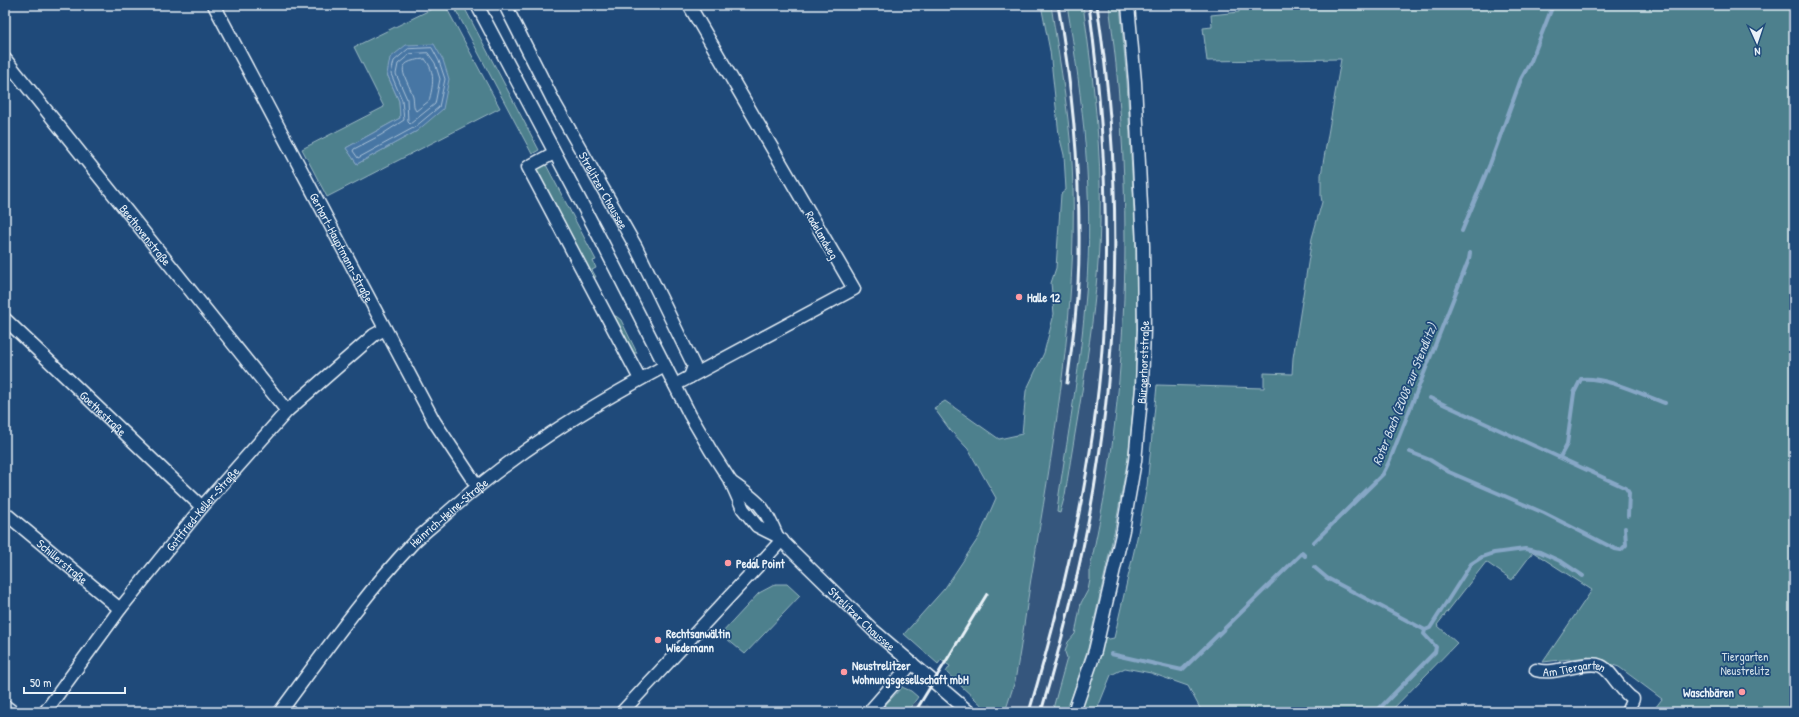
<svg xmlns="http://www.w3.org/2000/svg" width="1799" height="717" font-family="'Patrick Hand',sans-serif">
<rect width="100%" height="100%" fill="#1f4a7a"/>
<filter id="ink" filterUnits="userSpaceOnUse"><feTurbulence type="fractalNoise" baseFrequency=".025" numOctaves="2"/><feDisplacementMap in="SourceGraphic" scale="8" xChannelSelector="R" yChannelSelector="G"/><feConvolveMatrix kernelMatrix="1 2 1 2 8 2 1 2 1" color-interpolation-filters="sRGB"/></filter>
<g filter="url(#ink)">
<path fill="#34567d" d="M1051 5H1067L1080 97 1088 188 1086 293 1082 336 1059 494 1061 512 1065 495 1089 337 1100 223 1099 147 1083 5H1109L1115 50 1124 146 1126 224 1124 309 1121 355 1108 475 1090 569V580L1088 590 1081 603 1075 634 1068 642 1065 652 1067 658 1052 712H1007L1006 711 1017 669 1050 465 1067 336 1070 293 1073 188 1071 153 1065 98Z
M915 701 925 706 927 704 936 712H907Z"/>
<path fill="#4d808d" stroke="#9ab8c2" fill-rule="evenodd" d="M440 5H445L500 108 327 197 302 149 384 107 354 47ZM387 74 417 131 357 164 346 148 400 118 399 101Z
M453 5H463L539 150 532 154Z
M1041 5H1051C1060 65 1072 127 1073 188 1076 309 1056 430 1036 549 1028 593 1023 637 1015 681L1005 712H989L946 672 950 666 941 660 938 664 904 634 945 588 979 537 996 498 968 449 950 430 934 408 945 401 999 439 1022 434 1026 391 1044 353 1054 314 1051 283 1056 268 1061 194 1066 190 1064 155 1059 135 1050 51Z
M1067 5H1083C1093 77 1102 150 1100 222 1098 313 1079 405 1065 495L1060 513 1057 512 1059 494C1069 428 1081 361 1086 294 1094 197 1083 100 1067 5Z
M1109 5H1120L1127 82 1136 247 1137 330 1135 388 1128 458 1115 528 1088 648 1067 712H1052L1067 658 1065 652 1068 642 1075 634 1081 603 1088 590 1090 580V569C1096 538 1103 506 1108 475 1131 319 1130 161 1109 5Z
M1239 5H1794V712H1652L1662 699 1619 667 1588 657 1543 662 1592 590 1533 552 1512 580 1486 562 1437 625 1457 643 1390 712H1202L1188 686 1151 673 1125 668 1111 675 1096 712H1080L1104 636 1109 639 1114 638 1137 538 1147 486 1157 385 1264 388V373L1292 374 1293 358 1312 238 1322 202 1321 196V175L1341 59 1207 61 1203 28 1212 27 1211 15 1239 12Z
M544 161 596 260 593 261 596 268 592 270 596 277 592 278 534 167Z
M616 316 621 320 637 353H633L612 317Z
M776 584H787L800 596 745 654 721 634 759 593Z
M902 687 911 691 918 697 907 712H879Z"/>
<path fill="#4776a4" stroke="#87a7c6" d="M434 44 443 60 449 79 443 109 417 131 357 164 346 148 400 118 399 101 387 74 390 58 406 45Z"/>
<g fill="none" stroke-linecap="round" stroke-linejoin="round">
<path stroke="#a8c0d6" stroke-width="1" d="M432 48 439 61 445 79 439 107 415 127 358 158 353 151 354 149 381 135 404 120 402 100 391 74 394 61 408 49Z
M428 53 435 63 440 79 435 104 410 124 408 122 407 99 396 74 398 64 410 54Z
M425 59C436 72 433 86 429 101L416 111C413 107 414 101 413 96 406 76 390 61 425 59Z"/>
<path stroke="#87a7c6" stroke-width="4" d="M1462 231 1490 164 1521 79 1531 61 1553 5
M1430 398 1626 488 1629 493 1628 516
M1410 452 1430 460 1449 472 1544 513 1615 549 1621 550 1626 545 1625 528
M1560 457 1567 444 1574 393 1581 379C1604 376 1643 395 1665 403
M1314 542 1383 474 1389 462 1469 259 1470 253
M1314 567 1327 578 1425 630 1430 628 1471 564 1482 557 1494 553 1525 549 1540 552 1562 562 1583 576
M1111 654 1182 670 1302 553 1305 556
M1376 712 1435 652 1436 647 1424 634 1425 630"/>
<defs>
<g id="street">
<path id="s1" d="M214 5 434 421 477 486"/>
<path d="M477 5 602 242 690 415 711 451 731 482 743 509 757 526 777 536"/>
<path id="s2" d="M505 5 555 104 636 247 694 366 690 377"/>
<path id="s3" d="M5 59 287 411"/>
<path d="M554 153 528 167 640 379"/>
<path id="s4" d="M5 319 202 507"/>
<path d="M675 385 854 289 689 5"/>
<path id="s5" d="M731 482C758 501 764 505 777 536L873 630 969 712"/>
<path id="s6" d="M5 513 120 609"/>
<path id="s7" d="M1536 670C1556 676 1585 659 1601 666 1611 670 1621 692 1633 699L1627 712"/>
<path d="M5 706 13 712"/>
<path id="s8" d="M45 712 120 609 202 507 287 411 374 335 385 329"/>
<path id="s9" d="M280 712C323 654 364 595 413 543 424 532 436 523 447 513 514 453 587 408 665 366"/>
<path d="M622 712 782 540"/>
<path d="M869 712 912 663"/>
<path id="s10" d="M1074 712 1095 651 1123 530 1135 461 1142 388 1144 329 1143 246 1135 82 1128 5"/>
</g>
</defs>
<use href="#street" stroke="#e8f1f8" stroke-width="15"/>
<use href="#street" stroke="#1f4a7a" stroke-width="12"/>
<path stroke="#e8f1f8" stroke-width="3" d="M1058 5C1072 86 1080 167 1079 250 1079 295 1073 339 1067 383
M915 712 987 594
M1029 712C1064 595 1093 471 1102 349 1110 234 1104 119 1089 5
M1041 712C1065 631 1086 547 1098 463 1121 311 1120 157 1097 5"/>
</g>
</g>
<g fill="#ff9aa2" stroke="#1f4a7a" stroke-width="1.5">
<circle cx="1019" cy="297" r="4"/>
<circle cx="728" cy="563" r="4"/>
<circle cx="658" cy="640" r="4"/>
<circle cx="844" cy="672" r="4"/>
<circle cx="1742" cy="692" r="4"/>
</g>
<g text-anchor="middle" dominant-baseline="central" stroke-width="3.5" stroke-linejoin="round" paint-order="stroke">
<g font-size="12" fill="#e8f1f8" stroke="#1f4a7a">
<text stroke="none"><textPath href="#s2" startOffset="210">Strelitzer Chaussee</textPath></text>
<text stroke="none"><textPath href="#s3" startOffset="225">Beethovenstraße</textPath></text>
<text transform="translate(822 235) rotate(60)">Radelandweg</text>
<text stroke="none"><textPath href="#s1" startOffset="274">Gerhart-Hauptmann-Straße</textPath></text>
<text stroke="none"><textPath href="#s10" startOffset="358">Bürgerhorststraße</textPath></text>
<text stroke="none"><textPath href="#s4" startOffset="136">Goethestraße</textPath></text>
<text stroke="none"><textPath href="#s8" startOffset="257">Gottfried-Keller-Straße</textPath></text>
<text stroke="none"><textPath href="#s9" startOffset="262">Heinrich-Heine-Straße</textPath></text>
<text stroke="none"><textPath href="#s6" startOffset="75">Schillerstraße</textPath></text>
<text stroke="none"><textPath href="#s5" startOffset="191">Strelitzer Chaussee</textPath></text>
<text stroke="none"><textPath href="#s7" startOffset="39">Am Tiergarten</textPath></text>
</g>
<g font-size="12" font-weight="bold" fill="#e8f1f8" stroke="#1f4a7a" text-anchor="start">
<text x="1027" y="297">Halle 12</text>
<text x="736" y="563">Pedal Point</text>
<text x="666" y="633">Rechtsanwältin<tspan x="666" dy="14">Wiedemann</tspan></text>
<text x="852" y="665">Neustrelitzer<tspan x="852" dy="14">Wohnungsgesellschaft mbH</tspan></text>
<text x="1734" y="692" text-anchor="end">Waschbären</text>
</g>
<g font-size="12" fill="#d1e0e8" stroke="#1f4a7a">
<text x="1745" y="656">Tiergarten<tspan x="1745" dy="14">Neustrelitz</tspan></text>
</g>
<g font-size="13" font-style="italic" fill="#d0dfeb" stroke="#1f4a7a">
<text transform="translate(1404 394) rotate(-68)">Roter Bach (Z008 zur Stendlitz)</text>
</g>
</g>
<rect width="1799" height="717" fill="none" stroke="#1f4a7a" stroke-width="20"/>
<rect x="10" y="10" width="1779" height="697" fill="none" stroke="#e8f1f8" stroke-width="1.5" filter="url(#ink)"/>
<g transform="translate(1757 42) rotate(177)" stroke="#1f4a7a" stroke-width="3" paint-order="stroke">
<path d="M0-3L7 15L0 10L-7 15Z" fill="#e8f1f8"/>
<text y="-6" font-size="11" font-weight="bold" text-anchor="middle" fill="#e8f1f8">N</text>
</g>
<path d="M24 687v6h101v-6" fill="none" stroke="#e8f1f8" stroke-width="2"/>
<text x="30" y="687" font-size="12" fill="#e8f1f8" stroke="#1f4a7a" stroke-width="3" paint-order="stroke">50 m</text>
</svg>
